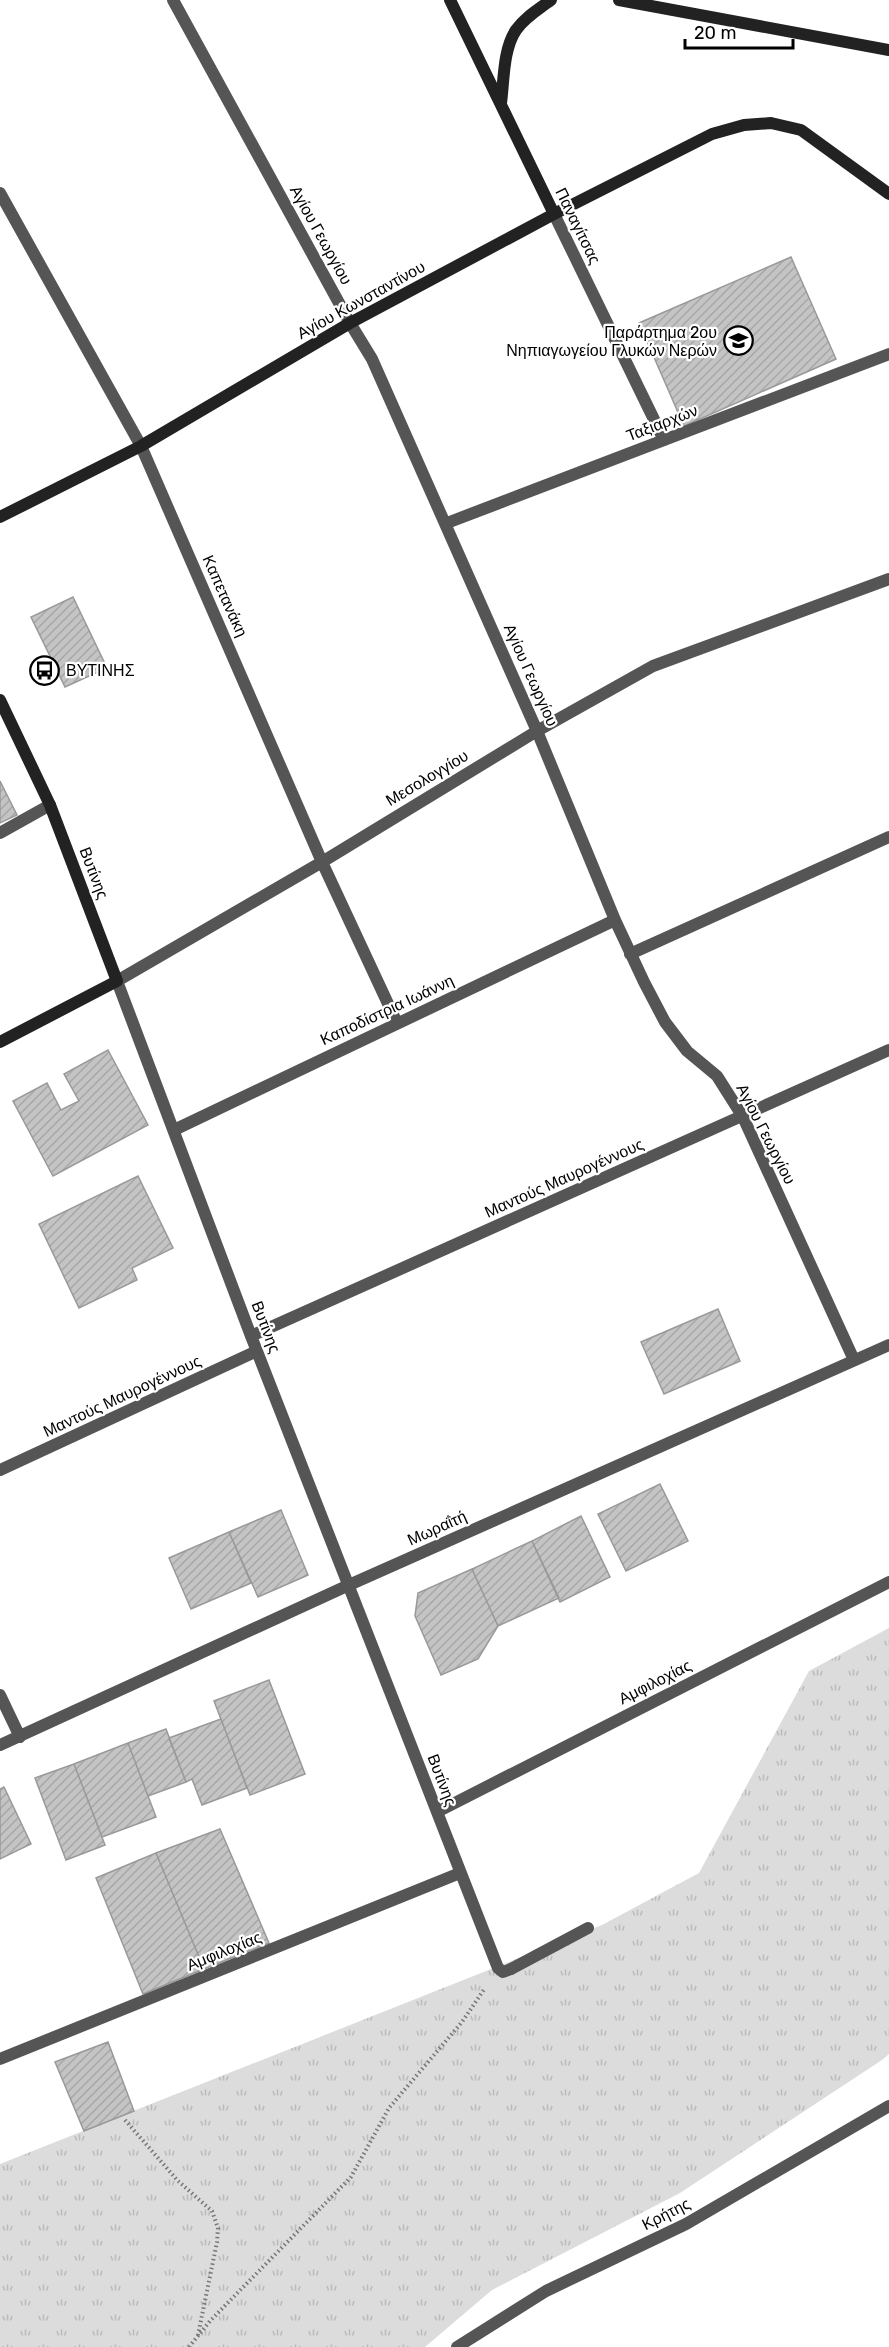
<svg xmlns="http://www.w3.org/2000/svg" width="889" height="2347" font-family="Rubik,sans-serif">
<defs>
<pattern id="grass-tufts" width="24" height="20" patternUnits="userSpaceOnUse" patternTransform="scale(1.5)"><rect width="24" height="20" fill="#dcdcdc"/><path d="M3 7l-1-3M5 7V3M7 7l1-3M15 17l-1-3M17 17v-4M19 17l1-3" fill="none" stroke="#bbb"/></pattern>
<pattern id="building-hatch" width="6" height="6" patternUnits="userSpaceOnUse" patternTransform="scale(1.5)"><rect width="6" height="6" fill="#c4c4c4"/><path d="M-1 1l2-2M0 6l6-6M5 7l2-2" fill="none" stroke="#a7a7a7"/></pattern>
</defs>
<rect width="100%" height="100%" fill="#fff"/>
<path fill="url(#grass-tufts)" d="M889 1628V2054L882 2060 680 2193 492 2290 425 2347H0V2164L602 1925 699 1873 809 1671Z"/>
<path fill="url(#building-hatch)" stroke="#999" stroke-width="1.5" d="M791 257 836 359 684 426 639 323Z
M73 597 107 668 65 687 31 617Z
M0 781 17 815 0 823Z
M108 1050 148 1125 53 1176 13 1101 47 1083 61 1110 79 1101 64 1074Z
M138 1176 173 1248 132 1268 137 1280 79 1308 39 1224Z
M718 1309 740 1361 664 1394 641 1342Z
M660 1484 688 1541 626 1571 598 1514Z
M281 1510 308 1575 258 1597 229 1532Z
M581 1516 610 1577 560 1602 532 1541Z
M229 1532 251 1583 191 1609 169 1558Z
M532 1541 559 1598 498 1626 472 1569Z
M472 1569 498 1626 478 1659 441 1675 415 1616 418 1593Z
M269 1680 305 1774 250 1795 214 1701Z
M221 1719 247 1788 202 1805 192 1779 186 1782 169 1738Z
M166 1729 186 1782 148 1796 128 1743Z
M128 1743 156 1817 102 1837 74 1764Z
M74 1764 105 1845 66 1860 35 1778Z
M4 1787 31 1844 0 1859V1789Z
M220 1829 269 1943 204 1969 156 1853Z
M156 1853 204 1969 143 1994 96 1878Z
M108 2042 134 2111 84 2131 55 2062Z"/>
<g fill="none" stroke-linecap="round" stroke-linejoin="round">
<path stroke="#777" stroke-width="4" stroke-dasharray="1.5 3" stroke-linecap="butt" d="M125 2120 178 2181 212 2211 218 2228 217 2242 198 2335
M189 2347 210 2321 351 2177 389 2108 462 2022 485 1988"/>
<path stroke="#555" stroke-width="12" d="M511 1969 588 1928"/>
<path stroke="#555" stroke-width="12" d="M173 0 350 323 372 359 537 731 615 920 644 982 665 1022 687 1051 717 1076 743 1117 854 1360
M0 193 141 446 322 862 397 1023
M554 214 664 440
M447 523 889 354
M0 833 50 805
M630 954 889 837
M174 1130 615 920
M251 1336 889 1050
M0 1470 257 1351
M0 1695 20 1737
M0 1745 349 1585 889 1345
M437 1812 889 1582
M511 1969 503 1972 498 1968 251 1336 117 981 322 862 537 731 653 666 889 579
M0 2059 460 1873
M457 2347 546 2291 686 2224 889 2106"/>
<path stroke="#222" stroke-width="12" d="M450 0 554 214
M619 0 889 50
M501 103C504 81 503 49 516 30 525 17 539 9 551 0
M0 517 141 446 350 323 554 214 712 134 744 125 771 123 801 130 889 194
M0 700 50 805 117 981 0 1042"/>
</g>
<defs>
<symbol id="school-ring" viewBox="-11 -11 22 22"><circle r="9.5" fill="#fff" stroke="#000" stroke-width="1.5"/><path d="M0-5L7-2L0 1L-7-2ZM-4 1L0 2.5L4 1V4Q0 6-4 4Z" fill="#000"/></symbol>
<symbol id="bus-ring" viewBox="-11 -11 22 22"><circle r="9.5" fill="#fff" stroke="#000" stroke-width="1.5"/><path d="M-5-6H5V4H4V6H2V4H-2V6H-4V4H-5ZM-3.5-4V0h7V-4ZM-3.5 1.2v1.5H-2V1.2ZM2 1.2v1.5H3.5V1.2Z" fill="#000"/></symbol>
</defs>
<g fill-rule="evenodd">
<use href="#school-ring" x="722" y="324" width="33" height="33"/>
<use href="#bus-ring" x="28" y="654" width="33" height="33"/>
</g>
<g text-anchor="middle" dominant-baseline="central" stroke-width="4.5" stroke-linejoin="round" paint-order="stroke">
<g font-size="16" fill="#000" stroke="#fff">
<text transform="translate(578 226) rotate(64)">Παναγίτσας</text>
<text transform="translate(321 235) rotate(61)">Αγίου Γεωργίου</text>
<text transform="translate(361 300) rotate(-29)">Αγίου Κωνσταντίνου</text>
<text transform="translate(662 423) rotate(-21)">Ταξιαρχών</text>
<text transform="translate(225 596) rotate(66)">Καπετανάκη</text>
<text transform="translate(531 675) rotate(66)">Αγίου Γεωργίου</text>
<text transform="translate(427 778) rotate(-31)">Μεσολογγίου</text>
<text transform="translate(94 873) rotate(69)">Βυτίνης</text>
<text transform="translate(387 1010) rotate(-25)">Καποδίστρια Ιωάννη</text>
<text transform="translate(766 1134) rotate(63)">Αγίου Γεωργίου</text>
<text transform="translate(564 1178) rotate(-24)">Μαντούς Μαυρογέννους</text>
<text transform="translate(266 1327) rotate(69)">Βυτίνης</text>
<text transform="translate(122 1396) rotate(-25)">Μαντούς Μαυρογέννους</text>
<text transform="translate(437 1528) rotate(-24)">Μωραΐτή</text>
<text transform="translate(655 1682) rotate(-27)">Αμφιλοχίας</text>
<text transform="translate(442 1780) rotate(69)">Βυτίνης</text>
<text transform="translate(224 1951) rotate(-22)">Αμφιλοχίας</text>
<text transform="translate(666 2214) rotate(-27)">Κρήτης</text>
</g>
<g font-size="16" fill="#000" stroke="#fff" text-anchor="end">
<text x="717" y="332">Παράρτημα 2ου<tspan x="717" dy="18">Νηπιαγωγείου Γλυκών Νερών</tspan></text>
<text x="66" y="670" text-anchor="start">ΒΥΤΙΝΗΣ</text>
</g>
</g>
<path d="M685 39v9h108v-9" fill="none" stroke="#000000" stroke-width="3"/>
<text x="694" y="39" font-size="18" fill="#000000" stroke="#ffffff" stroke-width="4.5" paint-order="stroke">20 m</text>
</svg>
